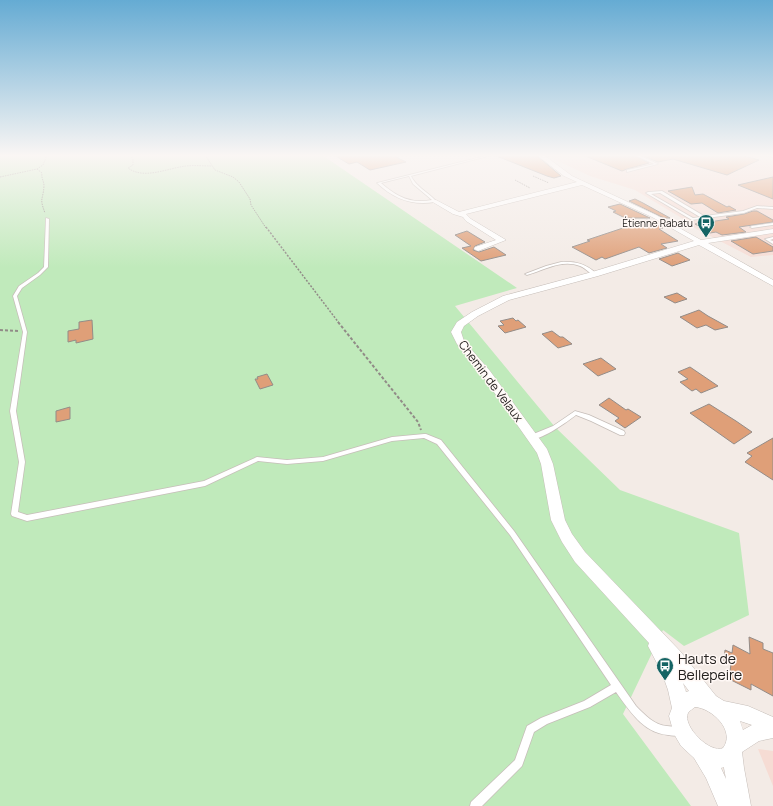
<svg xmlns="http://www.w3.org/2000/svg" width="773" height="806" font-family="Manrope,sans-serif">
<rect width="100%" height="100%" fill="#f3ebe6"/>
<path fill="#f6dcd4" d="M545 155H773V255L751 257 687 224 690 223 635 190 590 176Z
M758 749 773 751V786Z"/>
<path fill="#c0eabb" d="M0 155H322L517 288 455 306 555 427 620 490 739 533 749 615 684 646 663 630 623 714 691 806H0Z"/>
<path fill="#df9f78" stroke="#938c88" d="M334 155H392L406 162 370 170 357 162 349 164Z
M494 155H536L561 176 554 178 547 176Z
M583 155H634L649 163 627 169 622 171Z
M641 155H741L759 160 727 175 673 159 658 162Z
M773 177V199L738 185 751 182Z
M692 187 695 195 703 194 727 207 729 206 736 210 718 213 702 203 691 204 668 191Z
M635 199 643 203 670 218H664L629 201Z
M620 204 650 218H625L613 212 616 211 608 207Z
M753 211H757L773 220V222L739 227 746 232 722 235 716 232 710 233 695 224 729 219 726 217 744 214Z
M647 220 663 228 659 229 678 241 661 244 667 248 649 253 639 247 605 259 602 257 596 260 572 247 590 241 587 240Z
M467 231 485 242 475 246 473 250 479 252 494 247 506 255 481 261 462 248 471 246 455 235Z
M756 237 773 247V251L753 254 731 241Z
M678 253 690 260 672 266 659 259Z
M677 293 687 299 675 303 664 297Z
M699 310 708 316 728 327 715 330 706 325 697 328 680 317Z
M513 318 516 321 518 320 526 327 505 333 498 326 504 325 500 321Z
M92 320 93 339 76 343V340L68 342V331L79 329V322Z
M552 331 560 337H563L572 344 558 348 542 334Z
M601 358 616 369 598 376 583 364Z
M690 367 718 386 701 393 696 389 692 391 680 382 688 379 678 372Z
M267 374 273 385 260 389 255 379H258L257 377Z
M609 398 626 410 628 409 641 417 625 428 615 421 619 418 599 405Z
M709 404 736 421 752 432 734 444 690 413Z
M70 407V419L56 422V411Z
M773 438V480L745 462 752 456 747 453Z
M749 637 763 643V649L773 653V696L751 684V690L729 679 731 664 724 661 725 650 732 653 733 645 750 654Z"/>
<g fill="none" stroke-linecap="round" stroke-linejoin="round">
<defs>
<path id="lane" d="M489 155H492L411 176C416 187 428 192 436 201L435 202C412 206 394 199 377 183ZM409 176 413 184 432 200C411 204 397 197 381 183Z
M635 155H638L658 164 627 172V170L654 164Z
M765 155H773V157L765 156Z
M662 191 704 216 743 211 757 206 773 207V209L757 208 744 213 692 220 646 193 648 192ZM660 193 700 217 693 218 651 194Z
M46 218 49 219 48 267 40 275 22 288 17 296 27 332 16 411 25 462 18 512 27 515 204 481 257 457 287 460 323 457 392 437 424 434H426L441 440 514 531 636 706C645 715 654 725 667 726 673 727 678 726 683 728L685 731 683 734C678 736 673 736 668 735 643 733 629 710 616 692L590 707 547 724 534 732 522 766 482 806H470L471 802 515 760 527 726 541 718 584 701 611 685 510 535 437 444 424 438 392 441 323 461 287 464 258 461 205 486 27 521 12 516 11 514 19 462 10 411 23 332 13 296 19 286 38 273 44 267Z
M773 223V225L752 228 750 227 752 226Z
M773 237V239L770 240 773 241V244L765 239Z
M561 262C576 261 586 264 597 274L596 275C590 275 586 268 580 266 562 259 544 270 527 275L525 274 546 266Z
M575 411 589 415 624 431 625 433 624 435H620L591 421 576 415C567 422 542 440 531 439L530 437 531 435 553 426Z"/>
<path id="street" d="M537 155H544L572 176 656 215 701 240 773 229V233L708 243 773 280V286L699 245 598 276 509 300 478 316 464 326 461 332 464 341 490 371 547 449 553 464 565 520 572 534 585 552 680 651 716 696 724 701 748 706 773 717V738L759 741 742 752 744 768 751 806H718L706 778 694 758 681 746 674 734 669 716 672 708 668 690 662 673 648 646 649 643 575 562 562 542 551 520 541 464 537 453 482 375 457 344 451 332 457 322 472 312 503 296 592 272 694 241 652 217 582 185 466 214 471 219 506 240 478 251 474 249 475 247 496 240 466 221 463 217 453 214 431 201 436 200 459 212 577 182 564 176ZM683 683 689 691 686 692ZM695 707C712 708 736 731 723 748 710 754 682 726 688 713 690 710 693 709 695 707ZM740 721 752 725 743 730ZM724 767V768L726 779 721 768Z"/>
</defs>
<use href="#lane" stroke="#c6beb9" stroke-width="1.5"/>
<use href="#street" stroke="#c6beb9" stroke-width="1"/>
<path stroke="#918b87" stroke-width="1" stroke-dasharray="1.5 1" stroke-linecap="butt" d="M130 155 133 159V165L128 168C144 180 168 168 186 166 195 165 204 166 212 166
M205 155 215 170 233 177 239 182 250 199 251 205 266 228
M37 169 42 173C41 178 44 181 44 186 43 201 39 197 45 213
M533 176 549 183
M0 177 37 169 43 165 47 155
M515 180 530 188"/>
<path stroke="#918b87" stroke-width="1.5" stroke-dasharray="2 1.5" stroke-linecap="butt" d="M266 227 339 323"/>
<path stroke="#918b87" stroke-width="2" stroke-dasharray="3 2" stroke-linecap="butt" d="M338 322 418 422 421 430
M0 330 18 331"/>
<use href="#lane" fill="#fff" fill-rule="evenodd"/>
<use href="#street" fill="#fff" fill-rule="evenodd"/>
</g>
<linearGradient id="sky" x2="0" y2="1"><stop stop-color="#65abd3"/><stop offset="0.58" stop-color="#faf6f4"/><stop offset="1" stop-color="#faf6f4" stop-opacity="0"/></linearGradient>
<rect width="773" height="268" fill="url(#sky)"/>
<defs>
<symbol id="bus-pin" viewBox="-11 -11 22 30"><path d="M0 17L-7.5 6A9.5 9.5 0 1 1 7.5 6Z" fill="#146464" stroke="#fff8f5"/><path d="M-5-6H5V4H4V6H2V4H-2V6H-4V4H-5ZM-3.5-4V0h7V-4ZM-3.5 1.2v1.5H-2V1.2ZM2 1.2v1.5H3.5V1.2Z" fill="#fff"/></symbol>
</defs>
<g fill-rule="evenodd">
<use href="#bus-pin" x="696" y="213" width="20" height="27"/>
<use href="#bus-pin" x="655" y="656" width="20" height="27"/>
</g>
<g text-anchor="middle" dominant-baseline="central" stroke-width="3" stroke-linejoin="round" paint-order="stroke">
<g font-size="10" fill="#252220" stroke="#fff8f5" text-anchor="end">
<text x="693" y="223">Étienne Rabatu</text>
</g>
<g font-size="12" fill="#252220" stroke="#fff8f5">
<text transform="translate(491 381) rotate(53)">Chemin de Velaux</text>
</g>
<g font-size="14" fill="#252220" stroke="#fff8f5" text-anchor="start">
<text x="678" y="658">Hauts de<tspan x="678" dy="16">Bellepeire</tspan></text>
</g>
</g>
</svg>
